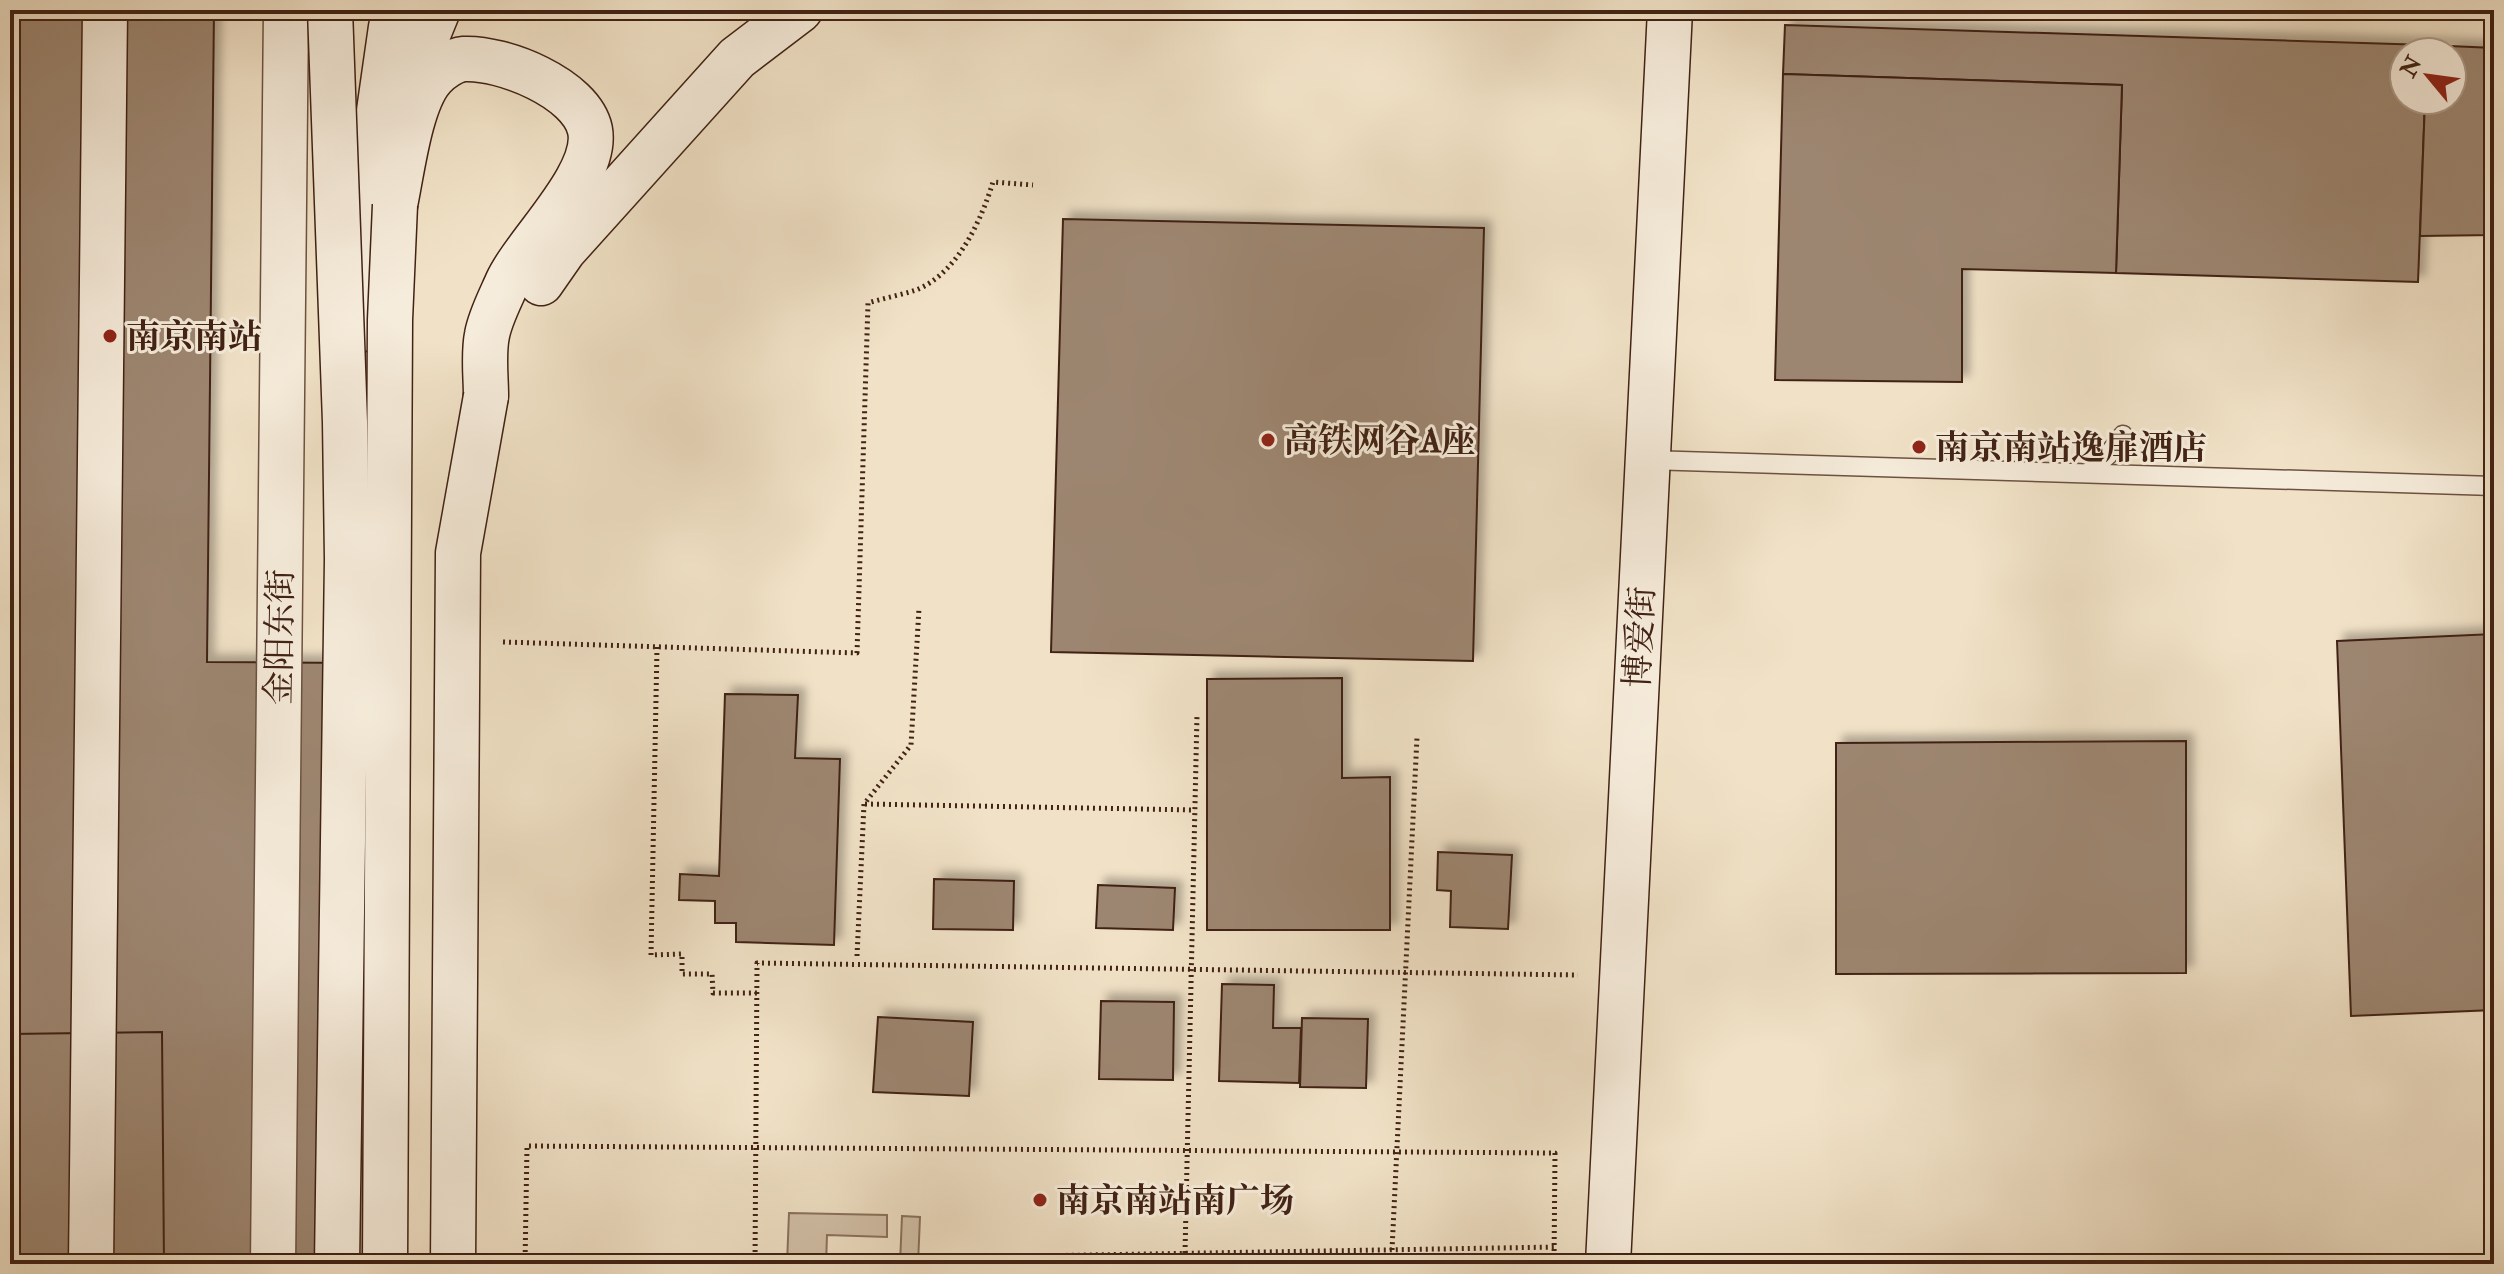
<svg xmlns="http://www.w3.org/2000/svg" width="2504" height="1274" font-family="'IM FELL Double Pica','Noto Serif SC',serif">
	<style>
		.green { fill: #d3c1a9; stroke: #8a725e; stroke-width: 2 }
		.building { fill: #9d8671; stroke: #412214; stroke-width: 2; filter: url(#shadow) }
		.lines { fill: none; stroke-linecap: round; stroke-linejoin: round }
		.service-casing { stroke: #6d5241; stroke-width: 21 }
		.tertiary-casing { stroke: #6d5241; stroke-width: 47 }
		.secondary-casing { stroke: #412214; stroke-width: 47 }
		.path { stroke: #412214; stroke-width: 5; stroke-dasharray: 2 4; stroke-linecap: butt }
		.service { stroke: #f6ecdb; stroke-width: 18 }
		.tertiary { stroke: #f6ecdb; stroke-width: 44 }
		.secondary { stroke: #f6ecdb; stroke-width: 44 }
		.secondary-bridge-casing { stroke: #412214; stroke-width: 47; stroke-linecap: butt }
		.secondary-bridge { stroke: #f6ecdb; stroke-width: 44 }
		.poi-dot { fill: #8f2418; stroke: #f6ecdb; stroke-width: 3 }
		.labels { text-anchor: middle; stroke-width: 6; stroke-linejoin: round; paint-order: stroke }
		.poi-label { font-size: 34px; font-weight: bold; fill: #412214; stroke: #f6ecdb; text-anchor: start }
		.street-label { font-size: 34px; fill: #412214; stroke: #f6ecdb }
	</style>
	<defs>
		<filter id="shadow"><feDropShadow dx="7" dy="-7" stdDeviation="4" flood-color="#0004"/></filter>
	</defs>
	<rect width="100%" height="100%" fill="#f1e2c7"/>
	<filter id="stains"><feTurbulence type="fractalNoise" baseFrequency=".0025" numOctaves="4"/><feColorMatrix values="0 0 0 0 .2 0 0 0 0 .09 0 0 0 0 .02 0 0 0 .5 -.17"/></filter>
	<radialGradient id="worn" r=".72"><stop offset=".6" stop-color="#630" stop-opacity="0"/><stop offset="1" stop-color="#630" stop-opacity=".3"/></radialGradient>
	<!-- green -->
	<g class="green">
		<polygon points="789,1213 887,1215 887,1237 827,1235 826,1264 787,1264"/>
		<polygon points="902,1216 920,1217 918,1264 900,1264"/>
	</g>
	<!-- building -->
	<g class="building">
		<polygon points="10,10 214,10 207,662 365,663 358,1264 10,1264"/>
		<polygon points="1785,25 2427,45 2426,52 2404,52 2404,100 2425,100 2418,282 2116,273 2122,85 1783,74"/>
		<polygon points="2427,45 2494,48 2494,235 2420,236 2425,100 2452,100 2452,52 2426,52"/>
		<polygon points="1783,74 2122,85 2116,273 1962,269 1962,382 1775,380"/>
		<polygon points="1063,219 1484,228 1473,661 1051,652"/>
		<polygon points="2494,634 2494,1010 2351,1016 2337,641"/>
		<polygon points="1342,678 1342,778 1390,777 1390,930 1207,930 1207,679"/>
		<polygon points="725,694 798,695 795,758 840,759 834,945 736,942 736,923 715,923 715,901 679,900 680,874 719,876"/>
		<polygon points="2186,741 2186,973 1836,974 1836,743"/>
		<polygon points="1438,852 1512,855 1508,929 1450,927 1451,891 1437,890"/>
		<polygon points="934,879 1014,881 1013,930 933,929"/>
		<polygon points="1098,885 1175,888 1173,930 1096,928"/>
		<polygon points="1222,984 1274,985 1273,1028 1301,1028 1299,1083 1219,1081"/>
		<polygon points="1101,1001 1174,1002 1173,1080 1099,1079"/>
		<polygon points="878,1017 973,1022 969,1096 873,1092"/>
		<polygon points="1302,1018 1368,1019 1366,1088 1300,1087"/>
		<polygon points="162,1032 164,1264 10,1264 10,1034"/>
	</g>
	<g class="lines">
		<!-- service casing -->
		<g class="service-casing">
			<g id="service">
				<polyline points="1648,460 2494,486"/>
				<polyline points="2088,473 2108,455 2123,435"/>
			</g>
		</g>
		<!-- tertiary casing -->
		<g class="tertiary-casing">
			<polyline id="tertiary" points="273,1264 286,10"/>
		</g>
		<!-- secondary casing -->
		<g class="secondary-casing">
			<g id="secondary">
				<polyline points="407,102 416,64 438,10"/>
				<path d="M395,205c7,-33 15,-103 38,-128 7,-8 20,-17 31,-18 38,-2 117,29 126,71 9,46 -65,113 -83,153 -7,16 -17,35 -20,52 -4,19 -1,42 -1,61"/>
				<polyline points="541,283 564,250 737,58 800,10"/>
				<polyline points="355,332 377,125 391,27 399,10"/>
				<polyline points="1608,1264 1670,10"/>
			</g>
		</g>
		<!-- path -->
		<g class="path">
			<path d="M503,642l354,11 11,-350c16,-5 33,-8 48,-13 41,-16 65,-69 77,-108l40,3"/>
			<polyline points="657,647 651,955 682,954 682,974 712,974 713,993 757,993"/>
			<polyline points="865,804 1195,810"/>
			<polyline points="857,956 864,804 911,745 919,608"/>
			<polyline points="1392,1250 1417,737"/>
			<polyline points="1185,1253 1197,715"/>
			<polyline points="525,1264 527,1146 1555,1153 1554,1264"/>
			<polyline points="755,1264 757,963 1578,975"/>
			<polyline points="760,1264 854,1259 1556,1247"/>
			<polyline points="1300,1264 1301,1252"/>
		</g>
		<!-- service -->
		<use href="#service" class="service"/>
		<!-- tertiary -->
		<use href="#tertiary" class="tertiary"/>
		<!-- secondary -->
		<use href="#secondary" class="secondary"/>
		<!-- secondary-bridge casing -->
		<g class="secondary-bridge-casing">
			<g id="secondary-bridge">
				<polyline points="330,10 345,422 347,559 337,1264"/>
				<polyline points="91,1264 105,10"/>
				<polyline points="385,1264 390,320 395,205"/>
				<polyline points="453,1264 458,553 486,396"/>
			</g>
		</g>
		<!-- secondary-bridge -->
		<use href="#secondary-bridge" class="secondary-bridge"/>
	</g>
	<!-- markers -->
	<g class="poi-dot">
		<circle cx="110" cy="336" r="8"/>
		<circle cx="1268" cy="440" r="8"/>
		<circle cx="1919" cy="447" r="8"/>
		<circle cx="1040" cy="1200" r="8"/>
	</g>
	<g class="labels">
		<!-- poi labels -->
		<g class="poi-label">
			<text x="126" y="348">南京南站</text>
			<text x="1284" y="452">高铁网谷A座</text>
			<text x="1935" y="459">南京南站逸扉酒店</text>
			<text x="1056" y="1212">南京南站南广场</text>
		</g>
		<!-- street labels -->
		<g class="street-label">
			<text transform="translate(279 637) rotate(-89)" y="12">金阳东街</text>
			<text transform="translate(1639 637) rotate(-87)" y="12">博爱街</text>
		</g>
	</g>
	<!-- margin -->
	<rect width="2504" height="1274" fill="none" stroke="#f1e2c7" stroke-width="40"/>
	<rect x="12" y="12" width="2480" height="1250" fill="none" stroke="#412214" stroke-width="4"/>
	<rect x="20" y="20" width="2464" height="1234" fill="none" stroke="#412214" stroke-width="2"/>
	<!-- north arrow -->
	<g transform="translate(2428 76) rotate(299)"><circle r="38" fill="#f6ecdb" stroke="#ae9b8b" stroke-width="2"/>
	<path d="M0-6L14 30L0 20L-14 30Z" fill="#8f2418"/>
	<text y="-12" font-size="22" font-weight="bold" text-anchor="middle" fill="#412214">N</text>
	</g>
	<rect width="100%" height="100%" filter="url(#stains)"/>
	<rect width="100%" height="100%" fill="url(#worn)"/>
</svg>
